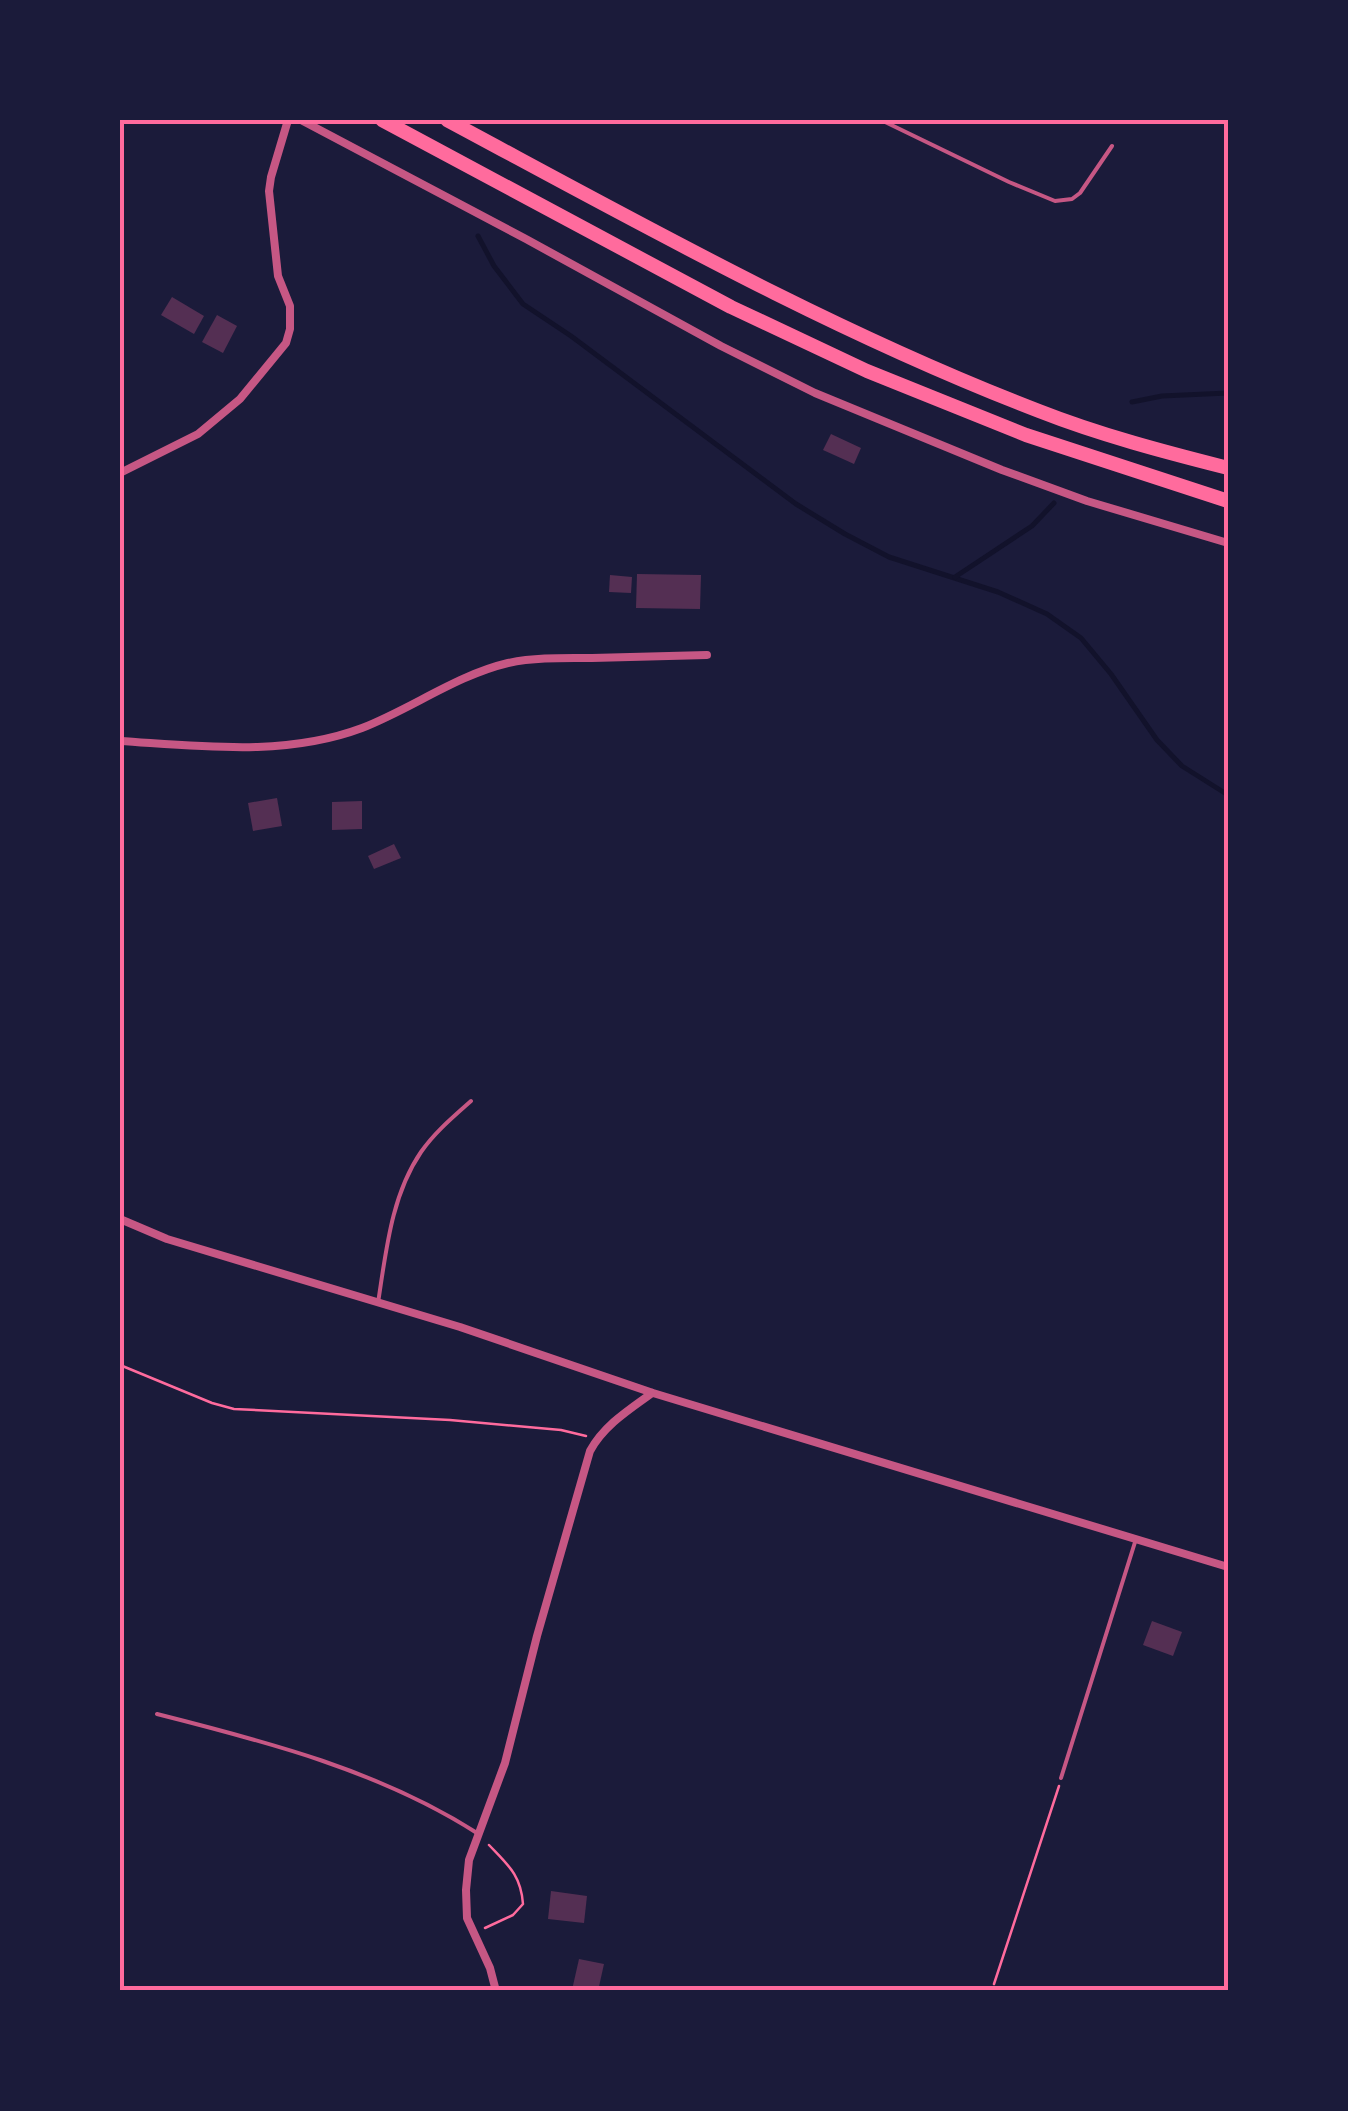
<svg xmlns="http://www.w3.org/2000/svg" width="1348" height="2111" font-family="Rubik,sans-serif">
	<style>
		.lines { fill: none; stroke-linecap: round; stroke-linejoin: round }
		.stream { stroke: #12122b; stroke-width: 5 }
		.building { fill: #542f53 }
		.path { stroke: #ff6b9d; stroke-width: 2.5 }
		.service { stroke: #c65784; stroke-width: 4 }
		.minor { stroke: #c65784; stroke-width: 8 }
		.motorway { stroke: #ff6b9d; stroke-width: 14 }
		.neatline { fill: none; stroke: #ff6b9d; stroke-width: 4 }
	</style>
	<rect width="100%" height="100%" fill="#1b1b3a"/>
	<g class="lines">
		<!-- stream -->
		<g class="stream">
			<polyline points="478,236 494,266 523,304 571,336 796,504 845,534 889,557 998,592 1047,614 1081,638 1111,674 1157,740 1182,766 1228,795"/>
			<polyline points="1132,402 1162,396 1228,393"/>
			<polyline points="955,577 1032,526 1054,503"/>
		</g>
	</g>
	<!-- building -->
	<g class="building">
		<polygon points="172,297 204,316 194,334 161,315"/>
		<polygon points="217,315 237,326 223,353 202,342"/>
		<polygon points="831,434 861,448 854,464 823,450"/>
		<polygon points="637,574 701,575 700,609 636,608"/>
		<polygon points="610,575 632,577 631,593 609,592"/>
		<polygon points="277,798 282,826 253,831 248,803"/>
		<polygon points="362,801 362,829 332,830 332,802"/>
		<polygon points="394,844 401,858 374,869 368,856"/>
		<polygon points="1152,1621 1182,1632 1173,1656 1143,1645"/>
		<polygon points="551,1891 587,1896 584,1923 548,1919"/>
		<polygon points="579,1959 604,1964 598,1991 572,1990"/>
	</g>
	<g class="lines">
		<!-- path -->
		<g class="path">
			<polyline points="120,1365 212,1403 234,1409 450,1420 561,1430 586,1436"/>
			<path d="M485,1928l28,-13 10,-11c-2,-29 -15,-39 -34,-59"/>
			<polyline points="994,1984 1059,1786"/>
		</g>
		<!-- service -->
		<g class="service">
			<polyline points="881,120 1009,182 1055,201 1072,199 1080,193 1112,146"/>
			<path d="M378,1303c8,-51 13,-107 43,-151 14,-20 32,-35 50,-51"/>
			<path d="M157,1714c111,28 223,57 320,119"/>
			<polyline points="1061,1778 1136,1539"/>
		</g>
		<!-- minor -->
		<g class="minor">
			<polyline points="301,120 526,239 721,346 815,393 1002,470 1087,501 1228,543"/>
			<polyline points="120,473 198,434 240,399 286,343 290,329 290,306 278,276 269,191 271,177 288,120"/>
			<path d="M120,741c80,5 165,16 242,-13 49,-19 95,-53 146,-65 28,-6 56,-5 84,-5 38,-1 76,-2 115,-3"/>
			<polyline points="120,1219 167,1239 460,1327 653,1393 1228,1567"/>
			<path d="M496,1991l-6,-23 -23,-50 -1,-28 3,-30 36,-97 32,-127 53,-185c14,-26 40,-42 62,-58"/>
		</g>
		<!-- motorway -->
		<g class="motorway">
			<polyline points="382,120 731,307 867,371 1026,435 1228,501"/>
			<path d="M447,120c194,104 386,212 592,291 61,24 126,41 189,57"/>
		</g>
	</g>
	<!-- border -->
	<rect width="1348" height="2111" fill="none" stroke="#1b1b3a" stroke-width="245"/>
	<rect x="122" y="122" width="1104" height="1866" class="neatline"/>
</svg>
